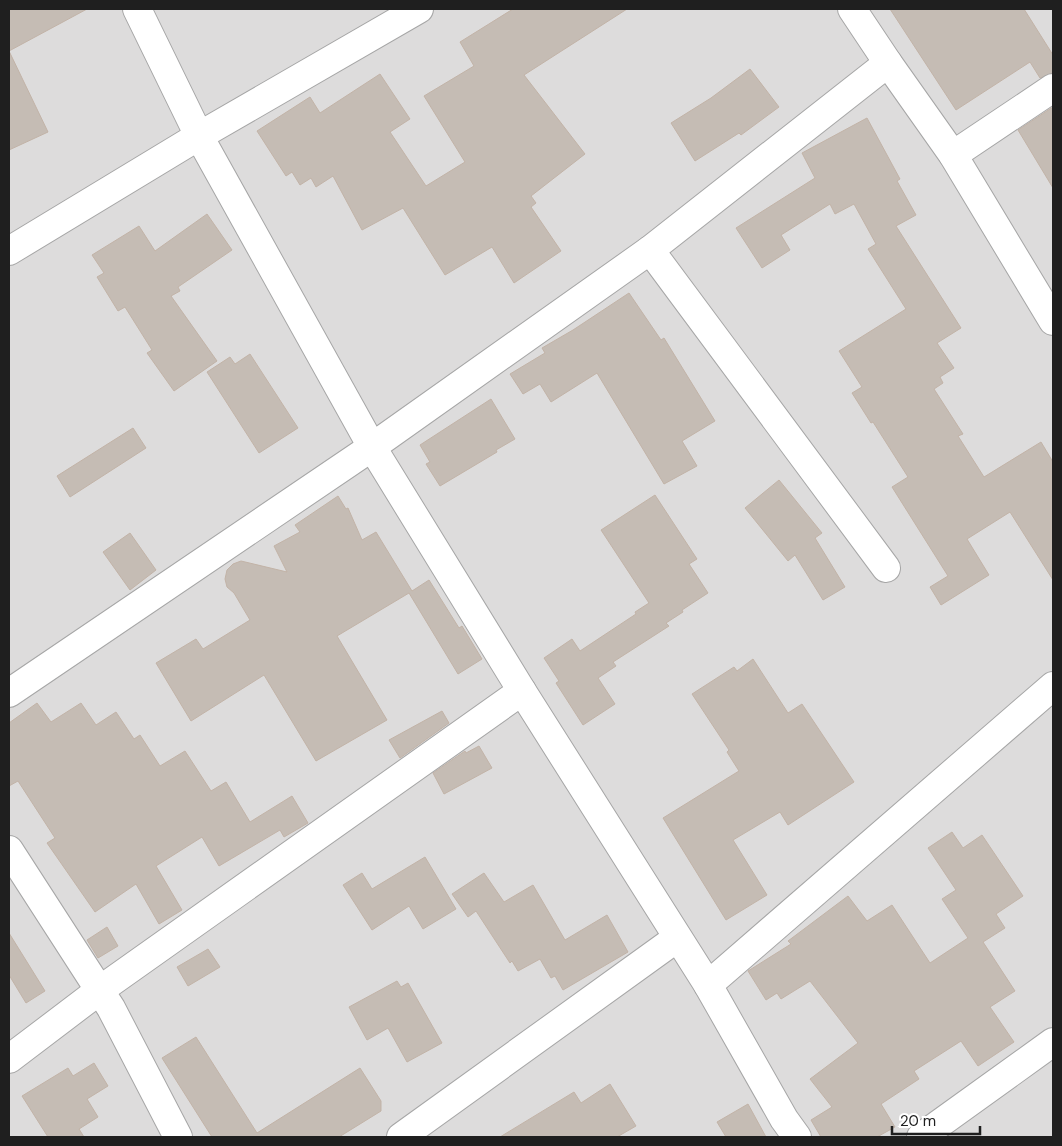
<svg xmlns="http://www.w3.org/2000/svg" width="1062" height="1146" font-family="'DM Sans',sans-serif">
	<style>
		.residential { fill: #dddcdc }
		.building { fill: #c5bcb4; stroke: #c2b3a7 }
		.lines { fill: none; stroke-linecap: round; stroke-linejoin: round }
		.street-casing { stroke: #a6a6a6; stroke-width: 30 }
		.street { stroke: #fff; stroke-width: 28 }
	</style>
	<rect width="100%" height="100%" fill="#f0ede5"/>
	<!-- residential -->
	<rect class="residential" x="9" y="9" width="1044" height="1128"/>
	<!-- building -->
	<g class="building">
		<polygon points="9,9 87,9 9,51 48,132 9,150"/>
		<polygon points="513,9 627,9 524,75 585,154 531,196 536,203 531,207 561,251 514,283 492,247 445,275 403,208 362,230 333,176 316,187 311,178 300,185 292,172 286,176 257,131 310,97 320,113 380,74 410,119 390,132 426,186 465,162 424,96 474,66 460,42"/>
		<polygon points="890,9 1024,9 1053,55 1053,73 1040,78 1030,62 956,110"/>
		<polygon points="750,69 779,107 741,135 739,133 695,161 671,123 711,98"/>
		<polygon points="1053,107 1053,188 1018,130"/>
		<polygon points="867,118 900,179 897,181 916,215 896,226 961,328 937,343 954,368 940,377 943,383 934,389 963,434 958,436 984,477 1041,442 1053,462 1053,580 1010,512 967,539 989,575 941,605 930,587 948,576 892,487 908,477 873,422 871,423 852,393 862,387 839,351 906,309 868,249 876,244 854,204 835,214 830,204 781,235 790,250 762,268 736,228 815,178 802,153"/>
		<polygon points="207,214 232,250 178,287 180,291 171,296 217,361 174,391 147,353 152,350 125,307 118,311 97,277 104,273 92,255 139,226 155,251"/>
		<polygon points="629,293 661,340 664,338 715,421 682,441 697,466 664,484 597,373 551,402 540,384 523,394 510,374 545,353 542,348 573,330"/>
		<polygon points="250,354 298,428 259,453 207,372 230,357 235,364"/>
		<polygon points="491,399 515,439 496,450 497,452 440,486 426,464 430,462 420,445"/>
		<polygon points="133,428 146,448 70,497 57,476"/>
		<polygon points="779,480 822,533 815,538 845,587 823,600 795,555 788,561 745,508"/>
		<polygon points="655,495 697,559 689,564 708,593 682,610 683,612 666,623 669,626 613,662 616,666 598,678 615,704 583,725 556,683 559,681 544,658 572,639 580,651 636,614 635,612 649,603 601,530"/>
		<polygon points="338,496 346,509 348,508 362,540 376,532 412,591 429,580 459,628 462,626 482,659 458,674 409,593 337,636 387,720 316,761 264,675 191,721 156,663 196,639 203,649 250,620 234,593 227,587 225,579 227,570 233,564 241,561 287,572 274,546 300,532 295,525"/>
		<polygon points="130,533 156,570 130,590 103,552"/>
		<polygon points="753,659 788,713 802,704 854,782 788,825 780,812 733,840 767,895 726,920 663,818 739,771 727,752 729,750 692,694 734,667 737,671"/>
		<polygon points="37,703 51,722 81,703 96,725 116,712 134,739 140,735 160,766 185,751 211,791 226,782 250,822 292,796 308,823 284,837 280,830 219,866 202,837 156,866 182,910 159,924 136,884 95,912 47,843 55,838 18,781 9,786 9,723"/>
		<polygon points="442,711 449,723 400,758 389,740"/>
		<polygon points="479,746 492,768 444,794 433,773 465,751 466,753"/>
		<polygon points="952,832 963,848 982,835 1023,896 996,914 1005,928 983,942 1015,991 990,1007 1014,1042 978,1066 961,1041 914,1071 919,1079 881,1104 895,1127 877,1137 821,1137 811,1120 832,1107 810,1079 858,1043 810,981 781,999 777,993 766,1000 748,971 791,944 788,941 848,896 867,921 892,905 930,963 968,938 942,899 956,890 928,848"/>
		<polygon points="425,857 456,909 423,929 409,906 372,930 343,885 362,873 372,889"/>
		<polygon points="484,873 504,902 533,885 565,940 607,915 628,952 563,990 555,976 551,978 540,959 518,971 512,961 510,963 476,911 468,917 452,894"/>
		<polygon points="107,927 118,946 98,958 87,940"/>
		<polygon points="9,933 45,991 26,1003 9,975"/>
		<polygon points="208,949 220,967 188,986 177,967"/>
		<polygon points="397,981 401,987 408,983 442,1043 407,1062 388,1028 367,1040 349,1007"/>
		<polygon points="196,1037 257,1133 360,1068 381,1101 381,1111 339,1137 212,1137 162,1058"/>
		<polygon points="94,1063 108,1086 87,1099 98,1117 79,1129 84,1137 48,1137 22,1096 68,1068 73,1076"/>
		<polygon points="610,1084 636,1126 617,1137 500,1137 574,1092 581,1103"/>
		<polygon points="748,1104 766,1137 726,1137 717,1122"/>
	</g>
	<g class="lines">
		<!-- street casing -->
		<g class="street-casing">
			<g id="street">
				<polyline points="137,9 199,136 372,447 522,691 708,985 784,1119 797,1137"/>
				<polyline points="852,9 888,63 953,155 1053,321"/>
				<polyline points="953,155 1053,88"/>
				<polyline points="650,250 886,568"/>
				<polyline points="9,251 199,136 419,9"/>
				<polyline points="9,693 372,447 650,250 888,63"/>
				<polyline points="9,850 111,1008 178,1137"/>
				<polyline points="708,985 1053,686"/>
				<polyline points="9,1059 100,990 522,691"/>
				<polyline points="401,1137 677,938"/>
				<polyline points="921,1137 1053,1042"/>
			</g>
		</g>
		<!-- street -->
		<use href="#street" class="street"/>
	</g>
	<!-- border -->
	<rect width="1062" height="1146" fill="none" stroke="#1f1f1f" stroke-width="20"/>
	<!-- scale -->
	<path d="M892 1126v8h88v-8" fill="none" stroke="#1f1f1f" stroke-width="2.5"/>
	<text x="900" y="1126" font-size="15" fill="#1f1f1f" stroke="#ffffff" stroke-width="4" paint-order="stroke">20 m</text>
</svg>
